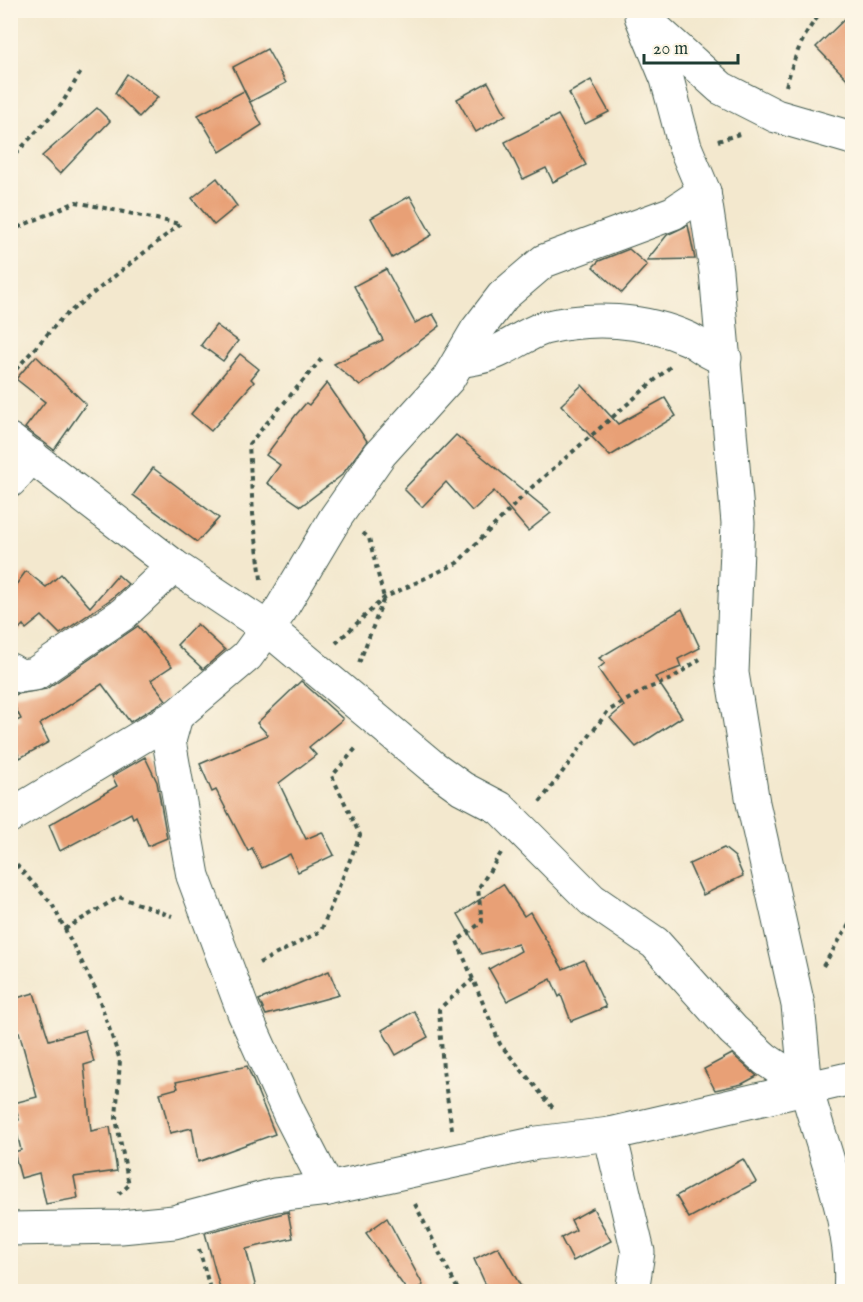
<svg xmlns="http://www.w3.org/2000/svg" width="863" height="1302" font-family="'IM FELL English',serif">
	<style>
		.building { fill: #e8a076 }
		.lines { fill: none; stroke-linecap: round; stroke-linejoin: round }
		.minor-casing { stroke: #3f574b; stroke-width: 35 }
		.path { stroke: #3f574b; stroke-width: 4; stroke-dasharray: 4.5 4.5; stroke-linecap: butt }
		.minor { stroke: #fff; stroke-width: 33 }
	</style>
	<rect width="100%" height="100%" fill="#fcf5e5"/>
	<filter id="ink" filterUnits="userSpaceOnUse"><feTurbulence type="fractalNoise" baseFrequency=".0167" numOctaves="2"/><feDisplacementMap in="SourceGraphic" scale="12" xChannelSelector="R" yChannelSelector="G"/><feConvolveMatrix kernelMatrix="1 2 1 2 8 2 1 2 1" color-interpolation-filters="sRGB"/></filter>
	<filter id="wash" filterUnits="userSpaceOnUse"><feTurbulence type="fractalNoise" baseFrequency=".008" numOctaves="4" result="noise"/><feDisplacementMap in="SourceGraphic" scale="24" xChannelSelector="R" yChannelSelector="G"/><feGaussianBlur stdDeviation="1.35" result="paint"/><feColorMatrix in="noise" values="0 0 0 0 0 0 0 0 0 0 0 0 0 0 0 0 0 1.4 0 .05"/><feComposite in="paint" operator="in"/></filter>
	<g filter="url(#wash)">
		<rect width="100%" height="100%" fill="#f3e8ce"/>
		<g id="blocks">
			<!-- building -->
			<g class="building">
				<polygon points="852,12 852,84 816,47"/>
				<polygon points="267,49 286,83 250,102 233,67"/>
				<polygon points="127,74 158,97 139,117 115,93"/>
				<polygon points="591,80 609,112 585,124 569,93"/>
				<polygon points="488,82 506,115 476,132 457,99"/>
				<polygon points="244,91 262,125 220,152 198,115"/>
				<polygon points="97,108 110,121 60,174 42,156"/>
				<polygon points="558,115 586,165 553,182 546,168 523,179 505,142"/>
				<polygon points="217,178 237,206 214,225 192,198"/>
				<polygon points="410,196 432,235 392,258 371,218"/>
				<polygon points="688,225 695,259 647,260 667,235"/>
				<polygon points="629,249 647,265 622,293 593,267 599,261"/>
				<polygon points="386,269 415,323 433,314 440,326 360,386 334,364 383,340 354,286"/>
				<polygon points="216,325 238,341 223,361 201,345"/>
				<polygon points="240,354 259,369 251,379 254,382 211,431 191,414"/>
				<polygon points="36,356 86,404 54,450 25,428 45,402 16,379"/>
				<polygon points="327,383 367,441 342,475 301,506 267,483 280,465 266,455 295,416 306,403 309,405"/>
				<polygon points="582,385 618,424 665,398 676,416 610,456 561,405"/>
				<polygon points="456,435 508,478 551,513 528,531 494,491 472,511 446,482 422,507 404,489"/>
				<polygon points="153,468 219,518 197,542 133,495"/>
				<polygon points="26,571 46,587 61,574 90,607 118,575 128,584 111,599 60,634 42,616 26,629 23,625 10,638 10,593"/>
				<polygon points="682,609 700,648 678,659 681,667 655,677 682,717 636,747 610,718 624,706 598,669 605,663 599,658"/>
				<polygon points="197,624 225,650 203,669 177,645"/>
				<polygon points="138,626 172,666 151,680 166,700 130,722 102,684 40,724 49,742 20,758 10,736 10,724 21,719 10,698 17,694 46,689"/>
				<polygon points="301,681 343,719 309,747 316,755 279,783 306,839 322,832 334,855 298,872 290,854 262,868 252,848 248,851 216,790 212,792 200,764 268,735 257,723"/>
				<polygon points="145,757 157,782 167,838 148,846 136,816 133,818 131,813 60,851 49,825 117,786 112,776"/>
				<polygon points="724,848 735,857 743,876 703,895 689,864"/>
				<polygon points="503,884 524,916 530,912 563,969 584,960 606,1007 571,1021 561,995 559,997 551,979 507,1001 489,969 521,951 518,944 481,954 458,914"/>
				<polygon points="329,971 339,995 266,1015 259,1000"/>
				<polygon points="34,993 49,1040 85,1030 94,1062 84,1065 91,1131 110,1127 117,1171 74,1177 78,1198 46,1204 39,1173 21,1178 14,1152 21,1150 14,1121 19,1120 14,1103 37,1097 19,1032 10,1034 10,1000"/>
				<polygon points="414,1011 428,1037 396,1055 382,1030"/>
				<polygon points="732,1054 757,1076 742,1084 715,1090 704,1069"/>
				<polygon points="247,1066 275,1134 198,1162 192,1128 170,1133 160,1093 178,1088 176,1082"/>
				<polygon points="743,1159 756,1182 689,1218 676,1196"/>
				<polygon points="593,1208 611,1241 573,1261 561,1238 576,1230 571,1220"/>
				<polygon points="288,1212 293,1238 246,1249 257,1292 221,1292 205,1233"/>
				<polygon points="387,1218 423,1285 413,1292 408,1292 366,1233"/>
				<polygon points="498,1247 524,1292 489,1292 474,1259"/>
			</g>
		</g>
	</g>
	<g filter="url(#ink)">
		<use href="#blocks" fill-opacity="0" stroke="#3f574b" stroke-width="1.5"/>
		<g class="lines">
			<!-- minor casing -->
			<g class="minor-casing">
				<g id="minor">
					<polyline points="641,16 667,79 685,147 704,192 716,271 738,523 732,673 753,803 798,1005 806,1087"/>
					<polyline points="649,23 721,88 776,116 852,138"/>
					<path d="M459,361c10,-2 22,-3 32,-7 18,-6 34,-20 53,-26 46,-12 101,-9 145,11 14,7 17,14 36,19"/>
					<path d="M10,440l164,126 93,62 166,139 29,21 38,20 92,92 63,43 78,87 32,29 41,28c16,63 50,140 44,205"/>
					<polyline points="10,481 32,456"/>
					<polyline points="10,670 20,676 35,674 123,614 174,566"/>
					<polyline points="176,716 169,741 193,876 244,1013 289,1113 328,1189"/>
					<polyline points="10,816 176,716 247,656 280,611 336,517 380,454 448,379 477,330 503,296 544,261 673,213 704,192"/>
					<polyline points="610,1134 638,1252 632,1292"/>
					<polyline points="10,1229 121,1227 174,1222 275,1195 328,1189 537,1143 610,1134 852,1078"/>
				</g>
			</g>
			<!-- path -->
			<g class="path">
				<path d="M786,86c8,-28 17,-54 38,-76"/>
				<polyline points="718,141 739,134"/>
				<polyline points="10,160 61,105 81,72"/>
				<polyline points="10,231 76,202 180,224"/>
				<polyline points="10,376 62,318 180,224"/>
				<polyline points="261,579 253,514 249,444 324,356"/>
				<polyline points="336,643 384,598 457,563 531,488 670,367"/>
				<polyline points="359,663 384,598 369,538 363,533"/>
				<polyline points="540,802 608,711 644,690 671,679 700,659"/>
				<polyline points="501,853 478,889 482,922 457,941 500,1044 553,1108"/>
				<polyline points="10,858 52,904 96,990 120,1060 116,1119 129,1185 119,1194"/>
				<polyline points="65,929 119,897 172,916"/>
				<polyline points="259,963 321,931 360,835 332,776 357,747"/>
				<polyline points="823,966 852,920"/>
				<polyline points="452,1129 443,1070 439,1009 473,979"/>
				<polyline points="415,1204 459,1292"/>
				<polyline points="199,1249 211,1292"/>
			</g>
			<!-- minor -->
			<use href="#minor" class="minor"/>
		</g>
	</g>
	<!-- margin -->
	<rect width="863" height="1302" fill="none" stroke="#fcf5e5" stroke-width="36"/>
	<!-- scale -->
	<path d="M644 54v9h94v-9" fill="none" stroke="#1f3d34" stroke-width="3"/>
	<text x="653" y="54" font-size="18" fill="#1f3d34" stroke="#fcf5e5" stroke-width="4.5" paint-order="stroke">20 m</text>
</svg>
